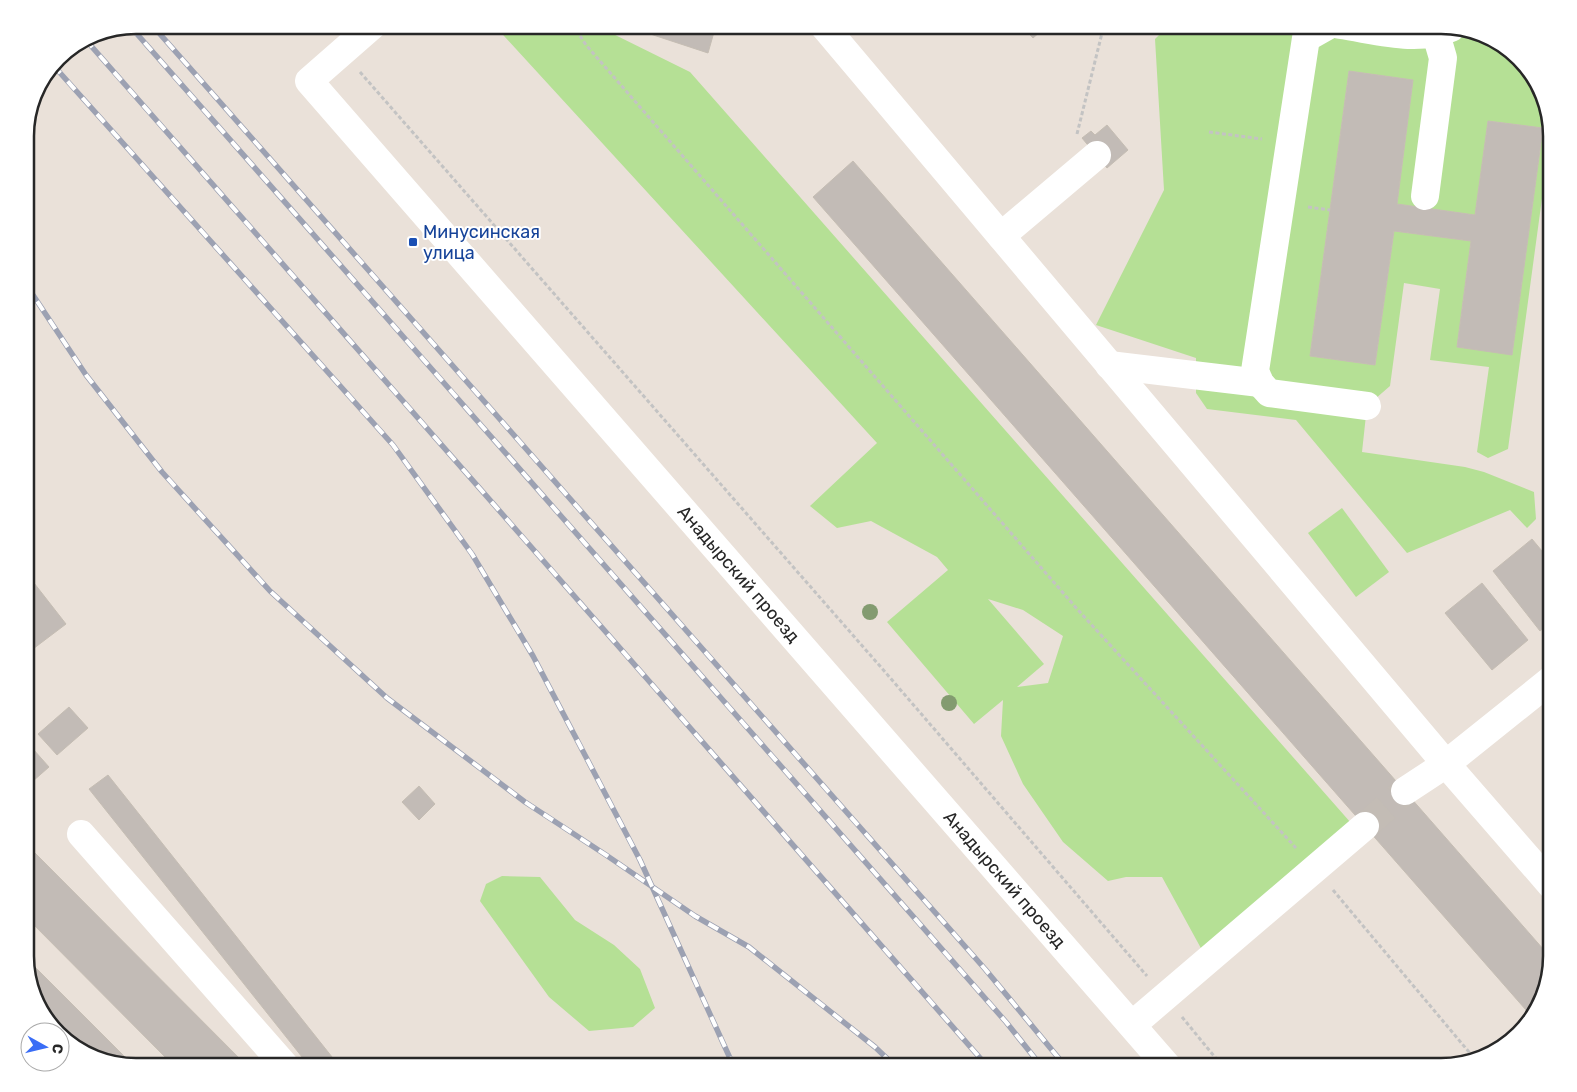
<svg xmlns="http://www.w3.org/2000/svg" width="1577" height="1092" font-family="Rubik,sans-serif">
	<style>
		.green { fill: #b5e095; fill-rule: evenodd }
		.building { fill: #c2bbb6; stroke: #c5bdb3 }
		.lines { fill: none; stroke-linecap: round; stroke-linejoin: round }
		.minor-tunnel { stroke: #c3bcb5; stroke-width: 28; stroke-dasharray: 28 14; stroke-linecap: butt }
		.path { stroke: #c3c3c3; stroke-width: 3; stroke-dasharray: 4 2.5; stroke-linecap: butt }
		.minor { stroke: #fff; stroke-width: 28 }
		.rail-casing { stroke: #9ca1b2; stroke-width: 5.5 }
		.rail { stroke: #fff; stroke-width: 4; stroke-dasharray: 11; stroke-linecap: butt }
		.tree { fill: #839b70 }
		.transit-dot { fill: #1a4fb4; stroke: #fff; stroke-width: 2 }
		.labels { text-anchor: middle; stroke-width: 4; stroke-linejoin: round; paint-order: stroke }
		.transit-label { font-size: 18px; fill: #164399; stroke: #fff; text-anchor: start }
		.street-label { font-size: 18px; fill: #272727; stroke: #fff }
		.rim { fill: none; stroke: #272727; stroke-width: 2.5 }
	</style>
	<rect width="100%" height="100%" fill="#eae1d9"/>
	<!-- green -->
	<g class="green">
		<path d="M494,25h101l95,47 661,751 -148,129 -41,-75h-36l-18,4 -45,-39 -40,-58 -22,-48 2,-36 -29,24 -87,-102 61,-52 -11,-13 -66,-36 -34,7 -27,-22 67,-63zM988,599l35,11 40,26 -15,47 -31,4 27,-23z"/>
		<path d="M1169,25h171l112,14 16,-6 35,11 37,43 11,45 -43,317 -20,9 -11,-6 12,-85 -59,-7 10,-71 -36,-6 -14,103 -23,20 -5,46 103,15 19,5 50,20 2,27 -9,9 -17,-18 -103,43 -111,-133 -89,-11 -11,-16v-35l-100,-33 68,-135 -9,-151zM1349,71l64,9 -16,124 78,11 13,-94 55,7 -31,226 -55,-7 14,-106 -77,-10 -19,134 -65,-9z"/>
		<polygon points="1342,508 1389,572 1356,597 1308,533"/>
		<polygon points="502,876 540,877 575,920 614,945 640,969 655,1008 633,1027 589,1031 549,997 480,901 486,884"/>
	</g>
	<!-- building -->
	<g class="building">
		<polygon points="623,25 716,25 708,53"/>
		<polygon points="1021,25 1048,25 1033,38"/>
		<polygon points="1349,71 1413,80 1397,204 1475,215 1488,121 1543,128 1512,355 1457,347 1471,241 1394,231 1375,365 1310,356"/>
		<polygon points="1107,125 1128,150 1107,168 1082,138 1091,131 1095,135"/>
		<polygon points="853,161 1551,958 1533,1018 813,197"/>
		<polygon points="1532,539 1552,563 1552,621 1540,631 1493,571"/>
		<polygon points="34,583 66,624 25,655 25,590"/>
		<polygon points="1482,583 1528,640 1492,670 1445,613"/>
		<polygon points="69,707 88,728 57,755 38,734"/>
		<polygon points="25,740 49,767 25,788"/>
		<polygon points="1552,751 1552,767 1544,758"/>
		<polygon points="108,775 340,1067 310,1067 89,789"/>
		<polygon points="419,786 435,804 419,820 402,802"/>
		<polygon points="33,851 248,1067 175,1067 25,916 25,859"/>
		<polygon points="25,957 135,1067 74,1048 40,1011 25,963"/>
	</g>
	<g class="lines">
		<!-- minor-tunnel -->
		<polyline class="minor-tunnel" points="1365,826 1405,791"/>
		<!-- path -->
		<g class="path">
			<polyline points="318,25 324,32"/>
			<polyline points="573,25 586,45 1078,610 1296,848"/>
			<polyline points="360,72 886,673 1147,976"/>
			<polyline points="1209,132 1262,139"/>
			<polyline points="1077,134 1104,25"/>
			<polyline points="1308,207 1330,210"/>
			<polyline points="1333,890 1474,1058"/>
			<polyline points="1182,1017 1223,1067"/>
		</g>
		<!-- minor -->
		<g class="minor">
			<path id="s1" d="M373,25l-64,56 859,986"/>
			<polyline points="823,25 1446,764 1552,886"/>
			<polyline points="1329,25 1306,38 1255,371 1260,383 1269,393 1367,406"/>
			<path d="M1340,25c36,5 77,18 111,3"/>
			<polyline points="1425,196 1443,58 1436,34"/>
			<polyline points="1001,236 1097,155"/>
			<polyline points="1109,365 1260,383"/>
			<polyline points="1405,791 1446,764 1552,679"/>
			<polyline points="81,834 286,1067"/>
			<polyline points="1132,1025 1365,826"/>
		</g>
		<!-- rail casing -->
		<g class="rail-casing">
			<g id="rail">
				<polyline points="152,25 985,969 1066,1067"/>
				<polyline points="130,26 1006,1022 1042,1067"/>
				<polyline points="85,39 988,1067"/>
				<polyline points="53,65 393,445 472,554 533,656 640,860 734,1067"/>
				<polyline points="25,283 86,375 162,472 270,591 387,698 525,802 606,855 695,916 749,947 875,1047 896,1067"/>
			</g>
		</g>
		<!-- rail -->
		<use href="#rail" class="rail"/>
	</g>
	<!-- trees -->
	<g class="tree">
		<circle cx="870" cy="612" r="8"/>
		<circle cx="949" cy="703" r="8"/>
	</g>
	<!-- markers -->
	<rect class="transit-dot" x="408" y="237" width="10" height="10" rx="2.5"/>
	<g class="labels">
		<!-- transit labels -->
		<g class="transit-label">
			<text x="423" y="238">Минусинская<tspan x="423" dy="21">улица</tspan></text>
		</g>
		<!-- street labels -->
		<g class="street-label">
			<text dy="6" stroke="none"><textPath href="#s1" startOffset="739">Анадырский проезд</textPath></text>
			<text dy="6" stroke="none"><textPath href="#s1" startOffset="1144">Анадырский проезд</textPath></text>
		</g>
	</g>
	<!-- crop -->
	<path d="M0 0H1577V1092H0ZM136 34H1441A102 102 0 0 1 1543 136V956A102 102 0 0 1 1441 1058H136A102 102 0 0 1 34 956V136A102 102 0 0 1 136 34Z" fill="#fff" fill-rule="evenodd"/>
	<path class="rim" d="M136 34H1441A102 102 0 0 1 1543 136V956A102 102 0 0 1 1441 1058H136A102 102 0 0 1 34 956V136A102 102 0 0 1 136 34Z"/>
	<!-- north arrow -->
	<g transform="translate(45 1047) rotate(98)"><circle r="24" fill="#ffffff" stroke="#a9a9a9"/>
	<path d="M0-4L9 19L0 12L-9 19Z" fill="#3a6df6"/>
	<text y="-8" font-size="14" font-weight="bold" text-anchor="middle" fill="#272727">С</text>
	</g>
</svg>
